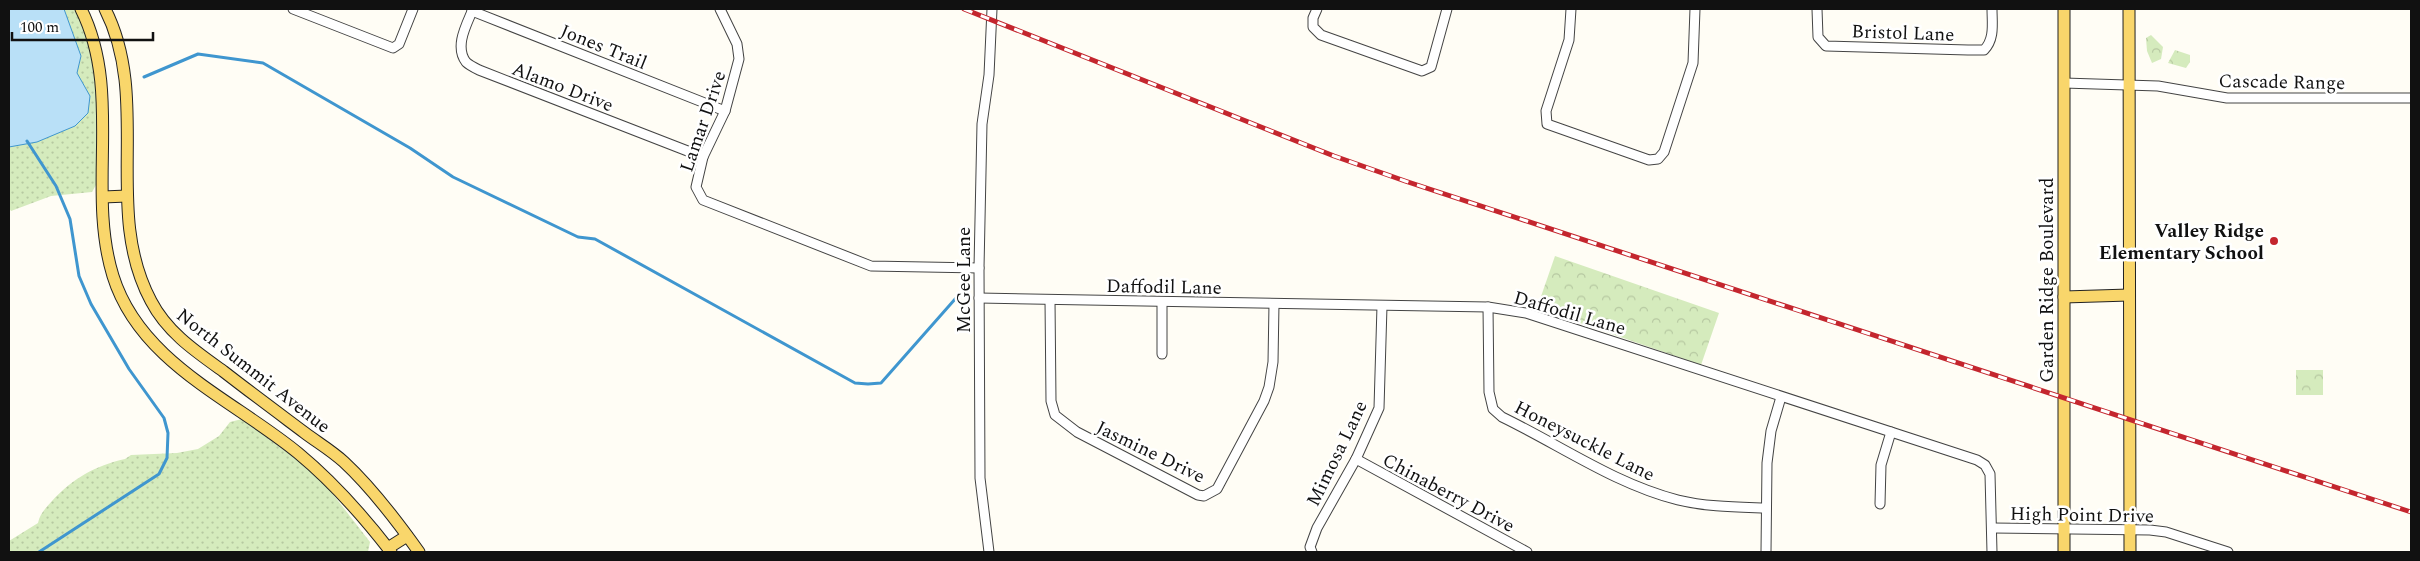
<svg xmlns="http://www.w3.org/2000/svg" width="2420" height="561" font-family="Spectral,serif">
	<style>
		.grass { fill: url(#grass-dots) }
		.park { fill: url(#park-crowns) }
		.water { fill: #b9e0f7; stroke: #3f96cf }
		.lines { fill: none; stroke-linecap: round; stroke-linejoin: round }
		.stream { stroke: #3f96cf; stroke-width: 3 }
		.minor-casing { stroke: #444; stroke-width: 11 }
		.major-casing { stroke: #222; stroke-width: 13 }
		.minor { stroke: #fff; stroke-width: 9 }
		.major { stroke: #f9d66b; stroke-width: 11 }
		.rail-casing { stroke: #c4262e; stroke-width: 5 }
		.rail { stroke: #fff; stroke-width: 3; stroke-dasharray: 9; stroke-linecap: butt }
		.poi-dot { fill: #c4262e; stroke: #fff; stroke-width: 2 }
		.labels { text-anchor: middle; stroke-width: 5; stroke-linejoin: round; paint-order: stroke }
		.street-label { font-size: 19px; fill: #111; stroke: #fff }
		.poi-label { font-size: 19px; font-weight: bold; fill: #111; stroke: #fff; text-anchor: end }
	</style>
	<defs>
		<pattern id="grass-dots" width="8" height="8" patternUnits="userSpaceOnUse" patternTransform="scale(1.25)"><rect width="8" height="8" fill="#d5ebbd"/><path d="M2 2h.1M6 6h.1" fill="none" stroke="#b6c8a1" stroke-width="1.8" stroke-linecap="round"/></pattern>
		<pattern id="park-crowns" width="20" height="18" patternUnits="userSpaceOnUse" patternTransform="scale(1.25)"><rect width="20" height="18" fill="#d5ebbd"/><path d="M2 6a3 3 0 1 1 6 0M12 15a3 3 0 1 1 6 0" fill="none" stroke="#b6c8a1"/></pattern>
	</defs>
	<rect width="100%" height="100%" fill="#fffdf5"/>
	<!-- grass -->
	<g class="grass">
		<polygon points="9,9 74,9 86,31 99,83 96,185 92,192 51,196 11,211 9,208"/>
		<path d="M242,419l54,40 29,25 45,58 -2,10h-359v-11l29,-18c2,-10 8,-15 14,-22 21,-23 43,-35 73,-42l6,-4 46,-2 21,-4 21,-13 11,-14z"/>
	</g>
	<!-- park -->
	<g class="park">
		<polygon points="2151,35 2163,47 2161,59 2152,63 2147,51 2146,38"/>
		<polygon points="2175,50 2190,55 2190,62 2186,68 2168,63"/>
		<polygon points="1555,256 1719,313 1701,365 1537,308"/>
		<rect x="2296" y="370" width="27" height="25"/>
	</g>
	<!-- water -->
	<polygon class="water" points="9,9 64,9 81,56 77,73 90,96 88,113 75,126 37,142 9,147"/>
	<g class="lines">
		<!-- stream -->
		<g class="stream">
			<polyline points="144,77 198,54 263,63 410,148 453,177 578,237 595,239 855,383 868,384 881,383 956,298"/>
			<polyline points="27,141 56,186 70,219 79,276 91,304 129,369 164,418 168,433 167,458 159,474 39,552"/>
		</g>
		<!-- minor casing -->
		<g class="minor-casing">
			<g id="minor">
				<polyline points="293,9 393,48 399,44 413,9"/>
				<path d="M473,9c-6,15 -19,37 -7,53 3,3 9,6 13,8l224,87"/>
				<polyline points="720,9 737,44 739,59 725,111 703,157 696,187 703,200 871,266 979,268"/>
				<polyline points="1317,9 1313,18 1313,27 1321,35 1422,71 1431,67 1447,9"/>
				<polyline points="1571,9 1569,40 1546,111 1547,124 1649,160 1658,159 1664,152 1693,63 1695,9"/>
				<path d="M1817,9l1,28 8,9 142,4h16c11,-11 8,-27 8,-41"/>
				<polyline points="472,11 725,111"/>
				<polyline points="2064,83 2158,86 2227,98 2411,98"/>
				<polyline points="979,298 1488,307 1526,313 1977,460 1985,465 1990,474 1992,552"/>
				<polyline points="1050,300 1051,401 1055,415 1077,432 1198,495 1204,496 1217,489 1264,401 1269,387 1273,362 1274,304"/>
				<path d="M1488,307l1,85 4,17 9,8c58,28 113,67 176,83 29,7 58,7 88,8"/>
				<polyline points="1162,354 1162,302"/>
				<polyline points="1356,459 1527,552"/>
				<polyline points="1880,504 1881,465 1891,432"/>
				<polyline points="1993,528 2150,530 2166,532 2228,552"/>
				<polyline points="989,552 980,478 979,268 982,124 989,75 992,9"/>
				<polyline points="1312,552 1310,547 1317,528 1356,459 1379,408 1382,306"/>
				<polyline points="1766,552 1767,463 1771,431 1781,397"/>
			</g>
		</g>
		<!-- major casing -->
		<g class="major-casing">
			<g id="major">
				<path d="M81,9c42,84 5,180 32,267 27,87 121,124 185,177 35,29 66,64 93,99"/>
				<path d="M105,9c47,92 -3,201 46,292 16,31 44,50 72,70 27,21 54,41 82,62 12,9 27,18 39,29 28,26 53,59 75,90"/>
				<polyline points="2129,9 2130,552"/>
				<polyline points="103,197 127,196"/>
				<polyline points="2064,297 2129,295"/>
				<polyline points="388,548 407,536"/>
				<polyline points="2064,552 2064,9"/>
			</g>
		</g>
		<!-- minor -->
		<use href="#minor" class="minor"/>
		<!-- major -->
		<use href="#major" class="major"/>
		<!-- rail casing -->
		<g class="rail-casing">
			<polyline id="rail" points="964,9 1334,156 1405,181 2411,512"/>
		</g>
		<!-- rail -->
		<use href="#rail" class="rail"/>
	</g>
	<!-- markers -->
	<circle class="poi-dot" cx="2274" cy="241" r="5"/>
	<g class="labels">
		<!-- street labels -->
		<g class="street-label">
			<text transform="translate(1903 32) rotate(2)" y="7">Bristol Lane</text>
			<text transform="translate(604 46) rotate(22)" y="7">Jones Trail</text>
			<text transform="translate(2282 81) rotate(1)" y="7">Cascade Range</text>
			<text transform="translate(563 86) rotate(21)" y="7">Alamo Drive</text>
			<text transform="translate(702 121) rotate(-71)" y="7">Lamar Drive</text>
			<text transform="translate(963 280) rotate(-90)" y="7">McGee Lane</text>
			<text transform="translate(2046 280) rotate(-90)" y="7">Garden Ridge Boulevard</text>
			<text transform="translate(1164 286) rotate(1)" y="7">Daffodil Lane</text>
			<text transform="translate(1570 312) rotate(16)" y="7">Daffodil Lane</text>
			<text transform="translate(254 370) rotate(38)" y="7">North Summit Avenue</text>
			<text transform="translate(1585 440) rotate(27)" y="7">Honeysuckle Lane</text>
			<text transform="translate(1151 451) rotate(26)" y="7">Jasmine Drive</text>
			<text transform="translate(1336 453) rotate(-64)" y="7">Mimosa Lane</text>
			<text transform="translate(1449 492) rotate(28)" y="7">Chinaberry Drive</text>
			<text transform="translate(2082 514) rotate(1)" y="7">High Point Drive</text>
		</g>
		<!-- poi labels -->
		<g class="poi-label">
			<text x="2264" y="237">Valley Ridge<tspan x="2264" dy="22">Elementary School</tspan></text>
		</g>
	</g>
	<!-- border -->
	<rect width="2420" height="561" fill="none" stroke="#111111" stroke-width="20"/>
	<!-- scale -->
	<path d="M12 32v8h141v-8" fill="none" stroke="#111111" stroke-width="2.5"/>
	<text x="20" y="32" font-size="15" fill="#111111" stroke="#ffffff" stroke-width="4" paint-order="stroke">100 m</text>
</svg>
